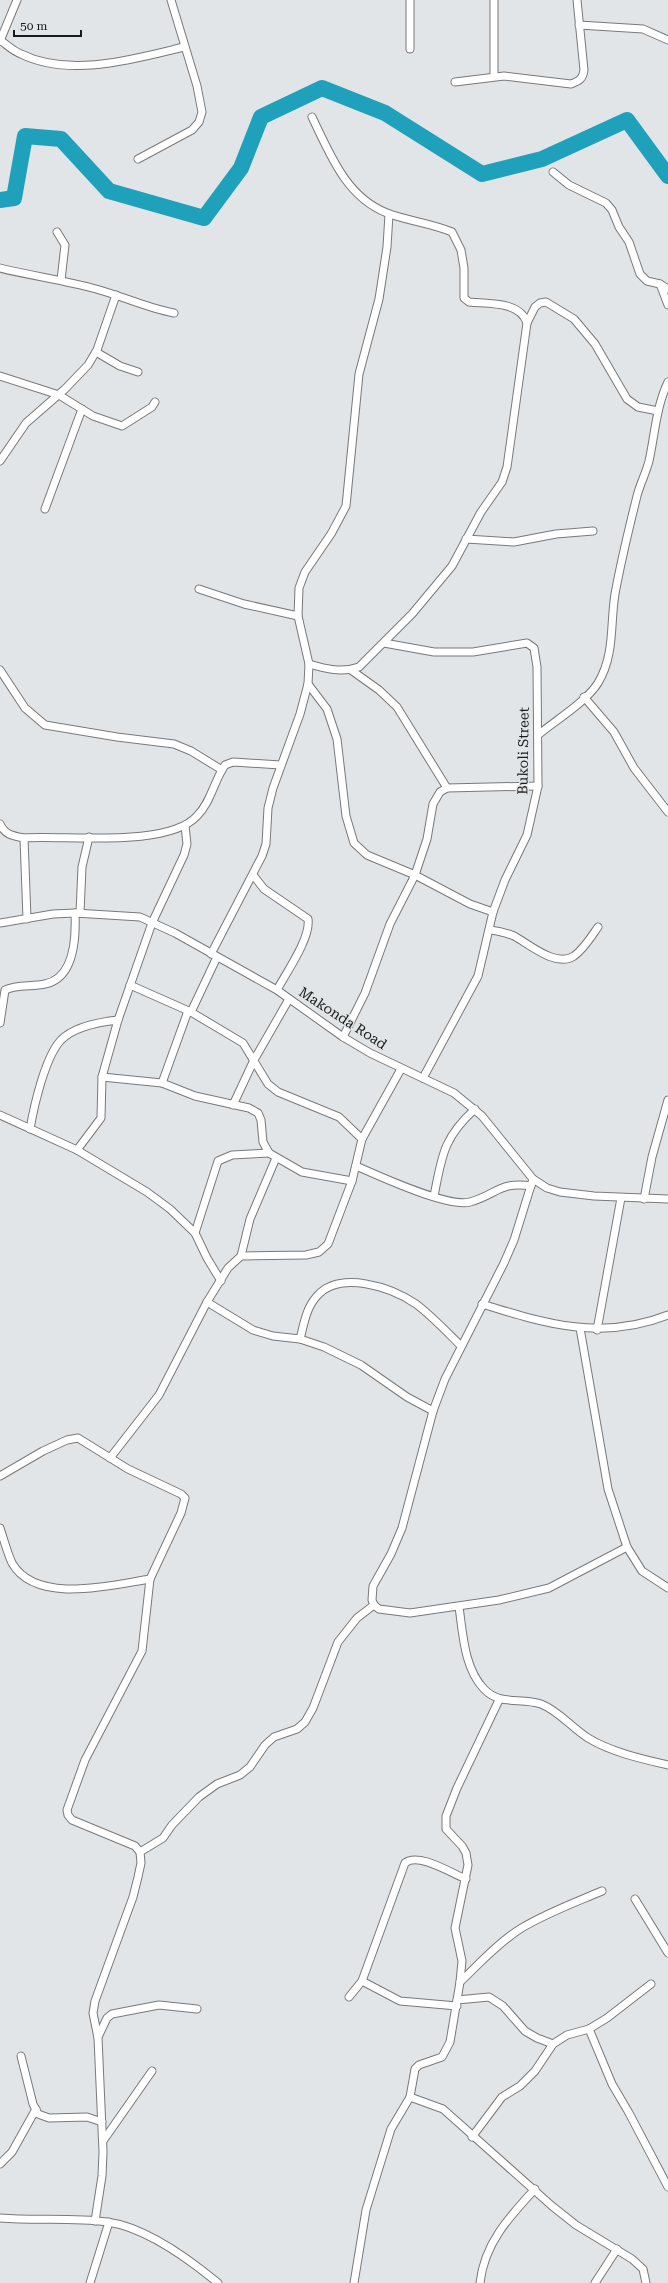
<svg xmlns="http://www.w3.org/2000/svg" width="668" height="2283" font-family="'Roboto Serif',serif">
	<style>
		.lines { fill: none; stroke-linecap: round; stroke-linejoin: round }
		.river { stroke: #1fa1bc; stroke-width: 16 }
		.street-casing { stroke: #77797b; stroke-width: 9 }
		.street { stroke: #fff; stroke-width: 7 }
		.labels { text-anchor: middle; stroke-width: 3; stroke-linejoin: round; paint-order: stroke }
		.street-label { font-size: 14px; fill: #191a1a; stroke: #e2e5e7 }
	</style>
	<rect width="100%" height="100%" fill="#e2e5e7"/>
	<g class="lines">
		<!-- river -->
		<polyline class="river" points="0,200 14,198 25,136 61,139 109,191 204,218 241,168 261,117 322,88 385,113 482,174 542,159 627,120 668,176"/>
		<!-- street casing -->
		<g class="street-casing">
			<g id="street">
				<polyline points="579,25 643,29 668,40"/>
				<path d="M0,40c7,5 13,11 21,14 49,24 113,5 163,-7"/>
				<polyline points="0,41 17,0"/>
				<polyline points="410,49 410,0"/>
				<polyline points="494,76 494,0"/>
				<path d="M455,82l49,-6 67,8c8,-3 12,-5 13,-14l-7,-70"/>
				<polyline points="138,159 192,130 199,122 202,112 197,86 171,0"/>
				<polyline points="553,172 569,185 606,203 612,210 619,227 629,242 640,274 647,281 660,284 668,289"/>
				<polyline points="57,232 65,245 61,280"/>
				<path d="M0,268c32,8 64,12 96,21 26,7 51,19 78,24"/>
				<polyline points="660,284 668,305"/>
				<polyline points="527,323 535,307 540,303 546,302 574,319 595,344 627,399 638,407 658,411"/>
				<polyline points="96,352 120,366 138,372"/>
				<polyline points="0,376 59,395 93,416 122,426 152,407 155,402"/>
				<polyline points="0,461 26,423 65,389 88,365 97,350 116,295"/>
				<polyline points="45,509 82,409"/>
				<polyline points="466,539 514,542 556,534 593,531"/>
				<polyline points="199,589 244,604 298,616"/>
				<polyline points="384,643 434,652 473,652 527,643 534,648 537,667 538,786 527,835 505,880 493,912 478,976 423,1078"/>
				<path d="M309,664c17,5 33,9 50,3l53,-53 40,-48 29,-54 21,-30 5,-15 20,-144c-7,-22 -39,-19 -58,-21l-5,-4v-30l-3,-18 -9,-18c-21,-9 -44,-11 -65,-19 -41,-16 -57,-59 -75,-96"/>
				<polyline points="0,670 25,708 45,725 117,737 174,744 191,751 222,770"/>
				<polyline points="351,670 379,690 397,707 447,788"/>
				<polyline points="308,684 327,709 337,739 346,816 354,843 367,855 415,875 470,904 493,912"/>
				<polyline points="584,697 614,732 634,768 668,812"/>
				<path d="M538,735c18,-15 48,-33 60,-52 17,-28 12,-59 17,-89 6,-33 14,-66 22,-98 3,-12 9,-23 12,-35 6,-27 7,-54 19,-79"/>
				<path d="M0,824c5,11 13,12 24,14 42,-3 144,10 173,-22 14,-14 17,-35 28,-51l8,-3 47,3"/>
				<polyline points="24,838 27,919"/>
				<path d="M253,875l11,14 44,30c3,19 -22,54 -31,71"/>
				<polyline points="80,913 82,867 89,837"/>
				<polyline points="0,923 53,914 75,913 140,917 175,933 277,990 343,1037 370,1053 454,1093 482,1116 533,1179 547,1188 560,1192 594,1196 668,1199"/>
				<path d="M490,930c8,1 17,3 24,6 15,8 42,32 60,20 10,-7 17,-19 24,-29"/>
				<polyline points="211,954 262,856 266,844 268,808 273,788 300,714 308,684 309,664 298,616 299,588 305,572 331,534 346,506 359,374 379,299 387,247 389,214"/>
				<polyline points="130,985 191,1012 243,1043 268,1084 278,1092 339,1117 362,1139"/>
				<polyline points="191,1012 217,957"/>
				<path d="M0,1023l5,-33c12,-6 27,-3 40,-6 30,-6 31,-48 30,-71"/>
				<polyline points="343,1037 365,993 390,924 415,875 427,839 433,804 440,792 447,788 538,786"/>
				<polyline points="102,1077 162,1083 195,1096 249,1108 258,1113 261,1120 263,1142 269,1153 302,1172 352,1181"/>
				<polyline points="162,1083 188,1011"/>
				<polyline points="233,1105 254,1060 289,999"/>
				<polyline points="0,1115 77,1150 147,1192 170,1209 195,1233 207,1258 221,1281"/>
				<path d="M30,1129c4,-23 15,-72 31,-89 14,-14 38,-18 57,-20"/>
				<polyline points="77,1150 101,1118 102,1077 118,1020 152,923 184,855 187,844 185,826"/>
				<path d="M356,1166c23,10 92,42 114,36 26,-7 30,-21 61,-16"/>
				<polyline points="533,1179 514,1240 504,1263 445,1379 433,1411 402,1528 391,1554 373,1586 372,1600 374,1605 379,1609 410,1613 499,1600 549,1588 627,1547"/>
				<path d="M434,1196c8,-40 9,-58 41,-87"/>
				<polyline points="644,1199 652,1157 668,1100"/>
				<polyline points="195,1233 218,1161 232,1155 269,1153"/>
				<polyline points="241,1256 250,1219 276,1158"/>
				<polyline points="207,1302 253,1330 273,1336 300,1339 324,1347 361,1365 407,1397 433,1411"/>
				<path d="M482,1304c64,20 121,37 186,11"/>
				<polyline points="580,1328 608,1489 627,1547 642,1571 668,1588"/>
				<polyline points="597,1330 621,1198"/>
				<path d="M300,1339c4,-15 6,-31 17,-43 23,-26 74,-9 99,8 16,12 31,28 45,42"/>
				<polyline points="110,1458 159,1395 207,1302 228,1268 241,1256 306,1255 319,1252 328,1244 352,1181 362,1139 401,1069"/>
				<polyline points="0,1476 43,1451 67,1440 78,1438 128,1469 181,1494 185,1498 181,1513 150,1579 142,1651 85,1760 67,1810 68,1815 72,1820 135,1846 140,1852 141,1863 138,1877 133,1897 95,2001 93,2013 98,2038 103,2152 102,2176 95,2221"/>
				<path d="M0,1528c4,12 7,24 12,35 24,42 100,22 138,16"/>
				<path d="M459,1607c4,27 5,61 25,82 16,17 37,8 57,15 18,7 31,24 47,34 23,14 54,21 80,27"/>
				<polyline points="140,1852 163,1838 172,1825 199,1797 217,1784 240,1775 250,1767 265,1745 274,1737 297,1729 305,1722 313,1708 338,1642 357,1618 374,1605"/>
				<polyline points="635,1899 668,1953"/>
				<polyline points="362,1981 400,2001 457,2006"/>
				<path d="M460,1982c19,-18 38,-39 60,-53 26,-16 54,-26 82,-38"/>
				<path d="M349,1997l13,-16 43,-118c13,-11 46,10 61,16"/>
				<polyline points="457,2000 489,1997 503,2006 525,2031 537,2038 553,2044"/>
				<polyline points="589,2029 612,2084 629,2113 668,2187"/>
				<polyline points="98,2037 107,2018 112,2014 159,2005 197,2009"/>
				<polyline points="21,2056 33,2104 38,2114 49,2118 87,2117 102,2122"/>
				<polyline points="410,2097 443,2109 552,2206 576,2225 632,2259 643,2269 646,2283"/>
				<polyline points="472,2137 502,2097 520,2086 535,2071 553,2044 567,2035 589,2029 607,2018 651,1984"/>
				<polyline points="103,2141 152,2071"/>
				<polyline points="0,2164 12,2152 36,2109"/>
				<path d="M0,2218c35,3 72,-1 107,4 38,5 82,37 111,61"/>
				<polyline points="90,2283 109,2222"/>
				<polyline points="354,2283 366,2210 391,2129 410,2097 415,2069 419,2065 442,2057 450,2042 460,1982 462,1961 455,1928 468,1865 466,1853 462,1846 446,1829 446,1816 457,1788 499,1700"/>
				<path d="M480,2283c4,-39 29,-66 55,-94"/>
				<polyline points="595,2283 617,2249"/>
			</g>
		</g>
		<!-- street -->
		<use href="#street" class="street"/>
	</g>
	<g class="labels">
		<!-- street labels -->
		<g class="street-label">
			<text transform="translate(523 751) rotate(-89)" y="5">Bukoli Street</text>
			<text transform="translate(343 1018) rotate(33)" y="5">Makonda Road</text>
		</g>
	</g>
	<!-- scale -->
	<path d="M14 30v6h67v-6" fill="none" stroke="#191a1a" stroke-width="2"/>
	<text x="20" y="30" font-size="12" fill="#191a1a" stroke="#e2e5e7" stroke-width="3" paint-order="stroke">50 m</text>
</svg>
